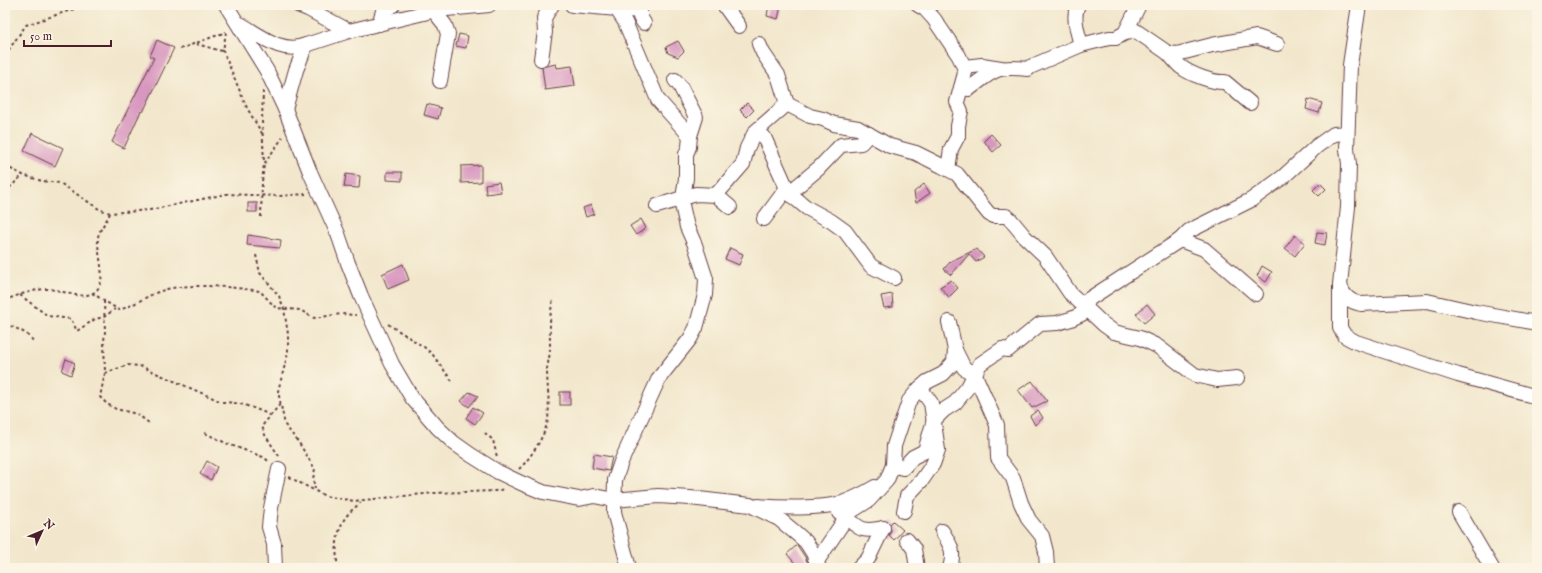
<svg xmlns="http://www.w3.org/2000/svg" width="1542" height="573" font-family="'IM FELL English',serif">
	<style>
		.building { fill: #d897bf }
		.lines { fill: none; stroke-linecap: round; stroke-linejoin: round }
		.minor-casing { stroke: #633d43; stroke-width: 16 }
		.path { stroke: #633d43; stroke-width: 2; stroke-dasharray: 3 3; stroke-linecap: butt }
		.minor { stroke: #fff; stroke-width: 14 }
	</style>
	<rect width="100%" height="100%" fill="#fcf5e5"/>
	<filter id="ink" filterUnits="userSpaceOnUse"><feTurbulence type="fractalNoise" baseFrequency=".025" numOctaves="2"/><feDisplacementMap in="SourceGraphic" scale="8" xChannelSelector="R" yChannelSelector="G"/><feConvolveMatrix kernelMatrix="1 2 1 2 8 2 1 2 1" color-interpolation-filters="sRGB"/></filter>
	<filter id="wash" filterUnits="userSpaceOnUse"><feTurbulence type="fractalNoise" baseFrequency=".012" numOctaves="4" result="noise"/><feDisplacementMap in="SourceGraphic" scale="16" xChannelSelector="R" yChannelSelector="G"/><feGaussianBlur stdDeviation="0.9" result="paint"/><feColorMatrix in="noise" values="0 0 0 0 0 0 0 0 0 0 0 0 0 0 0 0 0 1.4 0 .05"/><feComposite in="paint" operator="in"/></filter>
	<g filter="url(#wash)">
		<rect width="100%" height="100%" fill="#f2e7cc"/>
		<g id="blocks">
			<!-- building -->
			<g class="building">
				<polygon points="769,5 781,6 778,19 767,16"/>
				<polygon points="459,34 468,36 466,48 456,46"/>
				<polygon points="157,40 174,48 143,112 141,111 124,148 112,142 125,115 154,58 150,56"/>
				<polygon points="678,41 684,51 678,57 668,53 666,47"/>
				<polygon points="556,64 557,68 572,66 575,86 545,90 542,67"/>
				<polygon points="1308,99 1322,103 1319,113 1306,109"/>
				<polygon points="747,103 754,110 747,117 740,110"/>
				<polygon points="427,104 441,108 438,119 424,115"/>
				<polygon points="32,133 63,148 55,166 24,151"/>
				<polygon points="991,134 1001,145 993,152 984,141"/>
				<polygon points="481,165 481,182 461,183 461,166"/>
				<polygon points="387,172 402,172 402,181 387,180"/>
				<polygon points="346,174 360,176 359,188 344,187"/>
				<polygon points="499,182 501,192 486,194 485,184"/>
				<polygon points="1320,183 1326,189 1319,196 1313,190"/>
				<polygon points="924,184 930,193 916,203 914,192"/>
				<rect x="248" y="203" width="9" height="9"/>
				<polygon points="591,205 594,214 586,217 583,208"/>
				<polygon points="641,219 646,228 636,235 630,226"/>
				<polygon points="1317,232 1327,233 1325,245 1315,243"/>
				<polygon points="248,235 281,240 280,248 247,245"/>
				<polygon points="1295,235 1305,243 1295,256 1285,248"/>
				<polygon points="730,248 743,254 739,265 725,259"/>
				<polygon points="977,249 984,257 976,262 969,254 951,275 944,269 951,261"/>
				<polygon points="403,264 409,280 388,289 382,274"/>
				<polygon points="1262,266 1272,272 1266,282 1257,276"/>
				<polygon points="951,280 958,288 949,297 940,287"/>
				<polygon points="892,294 893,307 884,308 881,296"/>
				<polygon points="1147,304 1155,314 1144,323 1136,314"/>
				<polygon points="66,359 75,363 71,375 62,371"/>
				<polygon points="1032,381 1047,401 1032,408 1018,390"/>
				<polygon points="469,392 478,396 469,407 461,401"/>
				<rect x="560" y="392" width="10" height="13"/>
				<polygon points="473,407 483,413 475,424 466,418"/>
				<polygon points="1038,410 1043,418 1035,425 1030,416"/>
				<polygon points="594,454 612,457 609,471 592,468"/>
				<polygon points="207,461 217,467 211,480 200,474"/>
				<polygon points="893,521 903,530 894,540 889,535 891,531 890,524"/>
				<polygon points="797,545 805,557 810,568 799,568 787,554"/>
			</g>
		</g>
	</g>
	<g filter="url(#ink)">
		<use href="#blocks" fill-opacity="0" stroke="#633d43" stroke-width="1"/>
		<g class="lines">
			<!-- minor casing -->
			<g class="minor-casing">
				<g id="minor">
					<polyline points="226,5 267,71 285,109 310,172 338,234 348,263 361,296 392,364 412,398 438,428 454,443 471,455 498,472 521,483 543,492 579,499 594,496 614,500 658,496 690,498 750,505 779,519 797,534 806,542 813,553 819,568"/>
					<polyline points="298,5 308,9 349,31"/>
					<polyline points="572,5 640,11"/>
					<polyline points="614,5 625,22 658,100 690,136 689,147 686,154 686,178 682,205 687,227 695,245 706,279 705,295 696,328 690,339 659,378 621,462 615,480 614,512 629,568"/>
					<polyline points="640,5 640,17 644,23"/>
					<polyline points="724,5 739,26"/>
					<polyline points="918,5 925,9 934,19 959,56 964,67 965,73 957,102 961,111 958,126 958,136 951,149 948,169"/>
					<path d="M1078,5c-6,12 0,28 3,40"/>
					<path d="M1359,5l-9,60 -3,84 2,15 -1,43 -8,78c3,11 10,17 21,19l66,-3 49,11 61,11"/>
					<polyline points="434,11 445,25 448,34 440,81"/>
					<path d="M240,24c20,11 42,31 66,21"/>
					<polyline points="379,24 383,11 393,5"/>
					<polyline points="1125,33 1136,31 1168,53 1177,54 1212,45 1257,37 1277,44"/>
					<path d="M1168,53c4,4 8,10 13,14 9,7 32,16 44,15l25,21"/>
					<polyline points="541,59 545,32 544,18 552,5"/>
					<polyline points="964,67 982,65 1001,68"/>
					<polyline points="675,80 680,86 696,117 690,136"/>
					<path d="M961,88l8,1c24,-18 26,-24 59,-20l2,-2 51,-22 28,-7h7l9,-5 14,-28"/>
					<polyline points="787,104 810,116 823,119 834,124 858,128 890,146 916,153 942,166 957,174 989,214 993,216 1006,216 1010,219 1025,237 1045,256 1070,293 1103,324 1114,332 1140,338 1157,346 1195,375 1217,380 1237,378"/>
					<polyline points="285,109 296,70 306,45 349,31 436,10 489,5"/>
					<polyline points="764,137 789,193 807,208 831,221 845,231 871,266 894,278"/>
					<polyline points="789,193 819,168 841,145 861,143 869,134"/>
					<polyline points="716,195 730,207"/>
					<polyline points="657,206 696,194 716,195 743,164 747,148 755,132 787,104 778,75 763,53 759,44"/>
					<polyline points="764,219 787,188"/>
					<polyline points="1180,240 1204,249 1256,294"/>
					<polyline points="1340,285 1340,328 1345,336 1356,342 1458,375 1537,397"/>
					<polyline points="955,350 964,368 975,375 997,425 998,458 1013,478 1021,503 1029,520 1042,536 1046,552 1047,568"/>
					<polyline points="893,465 903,468 913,457 925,451 934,420 944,410 955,403 968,387 980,364 1002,349 1008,350 1040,324 1057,323 1071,319 1082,314 1089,299 1180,240 1189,231 1251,200 1283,177 1317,146 1334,134 1347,133"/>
					<path d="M758,506c23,2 61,3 84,-3 11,-4 23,-10 33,-16"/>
					<polyline points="904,511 907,496 922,480 933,464 938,450 931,403 920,388"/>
					<polyline points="1459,512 1492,568"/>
					<path d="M839,513c21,12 17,21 44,15"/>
					<path d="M942,531c9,15 13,20 8,37"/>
					<polyline points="907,540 914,549 917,568"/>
					<polyline points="817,561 850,512 869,500 887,480 893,465 894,446 909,401 918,390 927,382 943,374 954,362 955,350 949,322"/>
					<polyline points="275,568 274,544 269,527 271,508 279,469"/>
					<polyline points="859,568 868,559 883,528"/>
				</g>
			</g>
			<!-- path -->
			<g class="path">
				<polyline points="226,32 223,51 247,108 263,135"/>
				<polyline points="196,44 222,51"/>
				<polyline points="180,49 226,32"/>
				<polyline points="5,55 26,25 86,5"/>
				<polyline points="263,91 262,121 264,163"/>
				<polyline points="5,166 23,175 42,181 60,183 99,209 110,213 150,210 226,194 278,196 306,194"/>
				<polyline points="5,192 23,175"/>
				<polyline points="261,217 262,182 264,164 283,137"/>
				<polyline points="256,255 260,273 279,296 284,309 288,334 288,353 278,391 285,425 299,443 315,469 313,479 315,489"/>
				<path d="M92,293l27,17c14,-4 27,-14 42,-19 24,-9 73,-4 99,0l16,17 24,2 14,8 27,-4 15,1"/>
				<polyline points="20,295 48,316 71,319 77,331 95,319 104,317 115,309"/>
				<path d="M5,301c7,-5 35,-13 44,-12 14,1 28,10 42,5 20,-8 5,-41 7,-57 2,-9 9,-16 12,-24"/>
				<polyline points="104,301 105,332 104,341 105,373 100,397 107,404 116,409 137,414 149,423"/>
				<path d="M5,324c11,4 22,8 29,18"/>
				<polyline points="388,324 424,347 433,355 452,381"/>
				<path d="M105,373l23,-8 12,1 82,36c18,0 32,6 48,13"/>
				<polyline points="205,433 228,444 263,457 270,462"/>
				<polyline points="485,433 493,440 497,457"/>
				<polyline points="279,456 265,435 262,426 281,403"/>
				<path d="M519,469c12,-11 27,-35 29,-50 2,-17 -1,-33 -1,-50 1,-7 3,-14 3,-21 0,-17 -1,-32 3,-48"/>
				<polyline points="289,477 325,496 354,501 434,493 495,491 505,489"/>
				<path d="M338,568c-3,-17 -2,-35 7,-50 4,-6 11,-11 16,-16"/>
			</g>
			<!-- minor -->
			<use href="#minor" class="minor"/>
		</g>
	</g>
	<!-- margin -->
	<rect width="1542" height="573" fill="none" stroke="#fcf5e5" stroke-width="20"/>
	<!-- north arrow -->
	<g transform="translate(42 531) rotate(46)" stroke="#fcf5e5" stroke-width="3" paint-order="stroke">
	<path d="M0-3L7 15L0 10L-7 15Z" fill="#4a1f2b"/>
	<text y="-6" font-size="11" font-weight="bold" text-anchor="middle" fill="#4a1f2b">N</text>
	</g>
	<!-- scale -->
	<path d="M24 40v6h87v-6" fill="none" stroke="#4a1f2b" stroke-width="2"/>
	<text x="30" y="40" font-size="12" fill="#4a1f2b" stroke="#fcf5e5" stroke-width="3" paint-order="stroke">50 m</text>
</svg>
